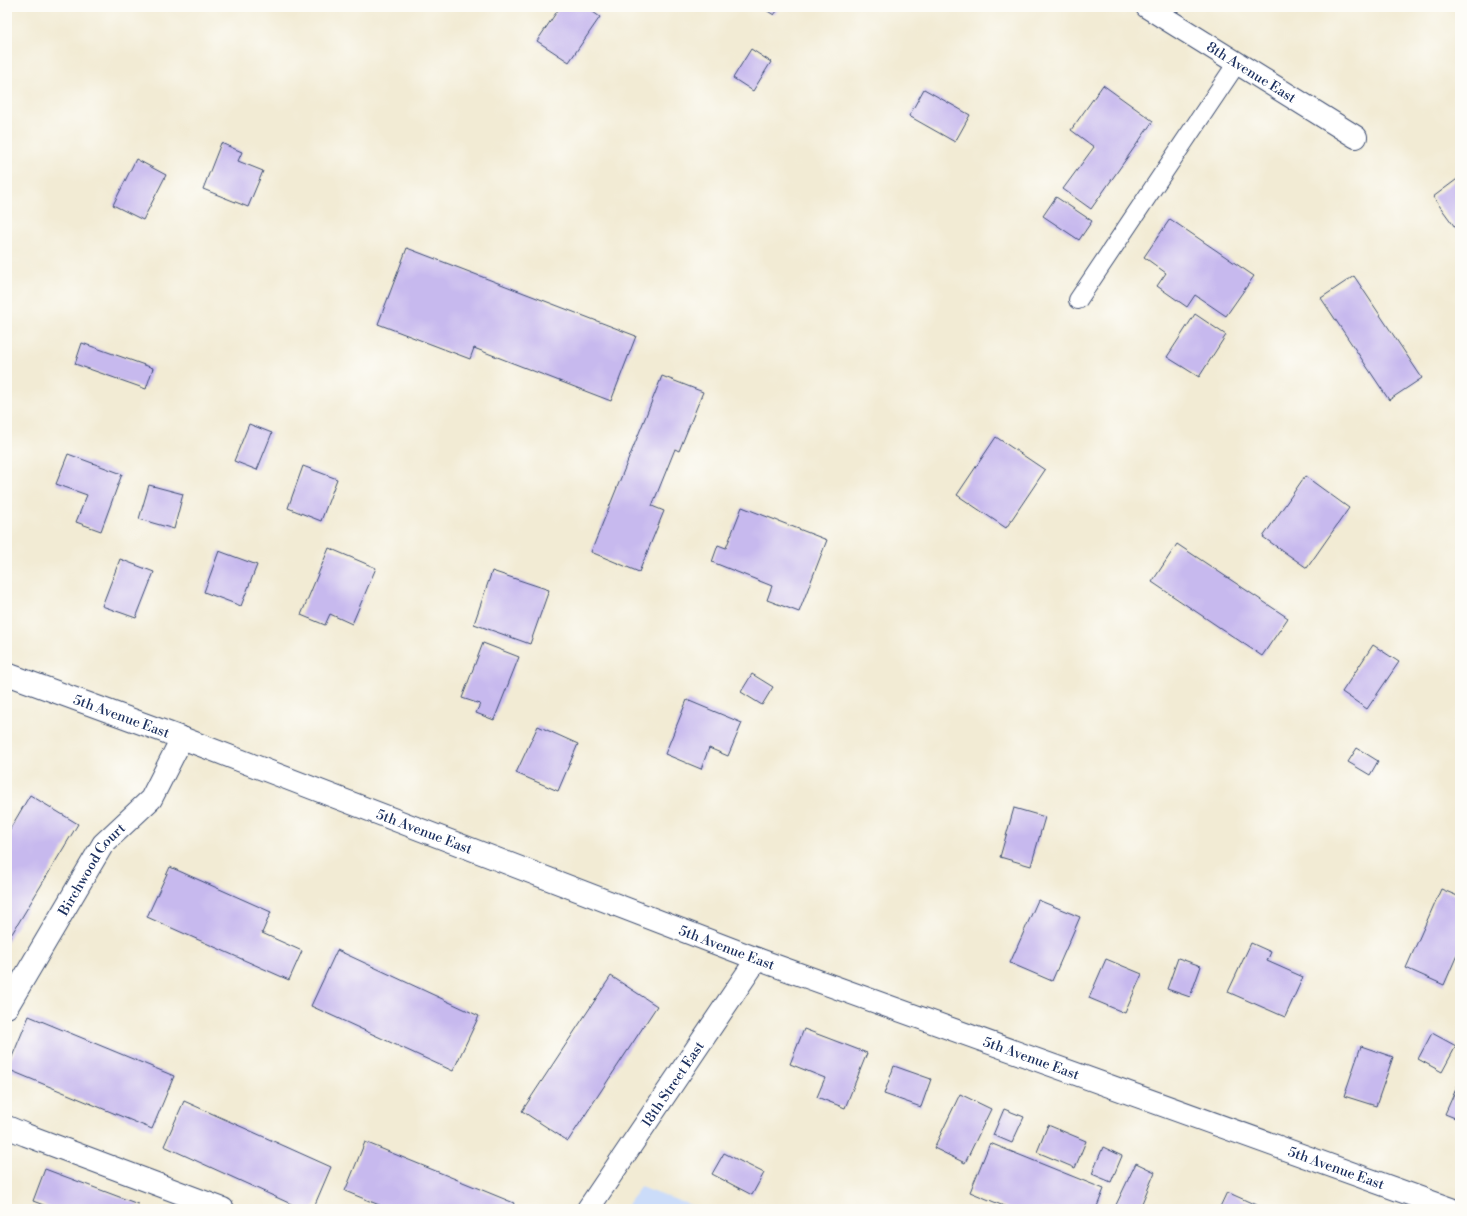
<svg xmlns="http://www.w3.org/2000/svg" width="1467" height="1216" font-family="'Libre Bodoni',serif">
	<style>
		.built { fill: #cbdcf9 }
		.building { fill: #c7b9ee }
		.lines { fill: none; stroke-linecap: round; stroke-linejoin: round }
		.service-casing { stroke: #3b4b70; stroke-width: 20 }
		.minor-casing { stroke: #3b4b70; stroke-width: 24 }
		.service { stroke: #fff; stroke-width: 18 }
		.minor { stroke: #fff; stroke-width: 22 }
		.labels { text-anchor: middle; stroke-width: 3; stroke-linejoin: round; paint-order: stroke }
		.street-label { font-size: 14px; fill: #1b2f5e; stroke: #fdfcf7 }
	</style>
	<rect width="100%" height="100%" fill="#fdfcf7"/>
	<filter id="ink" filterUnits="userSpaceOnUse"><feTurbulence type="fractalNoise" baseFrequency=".025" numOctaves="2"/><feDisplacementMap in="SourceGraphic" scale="8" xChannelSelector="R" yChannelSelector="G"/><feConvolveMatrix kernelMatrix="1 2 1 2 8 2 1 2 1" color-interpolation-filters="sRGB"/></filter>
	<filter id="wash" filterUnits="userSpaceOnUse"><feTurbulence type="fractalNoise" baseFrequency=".012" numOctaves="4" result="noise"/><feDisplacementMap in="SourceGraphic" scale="16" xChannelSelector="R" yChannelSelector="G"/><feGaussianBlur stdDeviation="0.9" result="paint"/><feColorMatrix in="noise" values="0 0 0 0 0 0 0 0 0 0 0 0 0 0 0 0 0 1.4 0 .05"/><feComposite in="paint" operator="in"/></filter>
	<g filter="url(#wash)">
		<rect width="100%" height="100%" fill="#f2ebd4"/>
		<!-- built -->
		<polygon class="built" points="640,1187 702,1209 625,1209"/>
		<g id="blocks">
			<!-- building -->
			<g class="building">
				<polygon points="560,7 586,7 600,17 569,62 537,41"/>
				<polygon points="761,7 780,7 774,15"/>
				<polygon points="751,49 771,62 753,91 733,78"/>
				<polygon points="1103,85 1153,121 1091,209 1063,189 1094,147 1071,130"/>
				<polygon points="924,89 970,115 955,142 909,116"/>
				<polygon points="221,143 242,152 238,161 263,171 248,207 203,189"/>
				<polygon points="136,159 166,175 143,220 113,205"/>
				<polygon points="1460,177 1460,234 1433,197"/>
				<polygon points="1056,197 1092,221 1079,240 1043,216"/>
				<polygon points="1170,219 1254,276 1226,316 1195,295 1187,307 1157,286 1166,273 1144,257"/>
				<polygon points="407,248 636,336 611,401 474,348 470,359 378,324"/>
				<polygon points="1354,276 1422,378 1389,400 1321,298"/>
				<polygon points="1195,314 1226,335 1199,377 1167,357"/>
				<polygon points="82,343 153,368 146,389 75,364"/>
				<polygon points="662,376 703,392 679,451 675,449 652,506 664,511 639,572 591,552"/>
				<polygon points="249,424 272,433 257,470 234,461"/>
				<polygon points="996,437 1045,470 1006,528 957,495"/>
				<polygon points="68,454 122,474 101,531 76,522 87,495 56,484"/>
				<polygon points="303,466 337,479 321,521 288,508"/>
				<polygon points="1305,476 1349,508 1307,568 1263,537"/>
				<polygon points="149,485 183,494 174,529 139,519"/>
				<polygon points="742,507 827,540 799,612 767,600 772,586 712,562 718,545 726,548"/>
				<polygon points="1177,544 1288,618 1262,656 1152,582"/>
				<polygon points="329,548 376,568 352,624 330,614 325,625 301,615"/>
				<polygon points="219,551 257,565 241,606 204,592"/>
				<polygon points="120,559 154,572 136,618 102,606"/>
				<polygon points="492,571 549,590 530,644 474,624"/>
				<polygon points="483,643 519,657 494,720 476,713 480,704 462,698"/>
				<polygon points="1373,645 1399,662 1367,709 1342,692"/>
				<polygon points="752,674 773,687 762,705 741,692"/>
				<polygon points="687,700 742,723 728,756 709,748 701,769 665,754"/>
				<polygon points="538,726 578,744 558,791 516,773"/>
				<polygon points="1357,748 1378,761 1370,775 1348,762"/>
				<polygon points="30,795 78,824 7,942 7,834"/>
				<polygon points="1014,808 1045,817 1031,866 1000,857"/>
				<polygon points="170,867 271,912 262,933 302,951 289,980 147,917"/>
				<polygon points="1441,889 1460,897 1460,948 1444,985 1406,968"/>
				<polygon points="1038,900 1080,917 1052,981 1010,963"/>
				<polygon points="1251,943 1271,952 1267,961 1303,977 1285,1017 1228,992"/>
				<polygon points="337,950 479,1016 453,1071 311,1006"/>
				<polygon points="1178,958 1201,966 1190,997 1167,989"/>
				<polygon points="1106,959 1142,974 1125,1013 1089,998"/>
				<polygon points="611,976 657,1006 568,1141 522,1111"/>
				<polygon points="29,1016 174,1076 152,1129 7,1069"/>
				<polygon points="804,1029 867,1053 845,1108 817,1097 825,1078 790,1064"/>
				<polygon points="1432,1033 1456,1046 1442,1072 1418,1059"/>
				<polygon points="1361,1046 1393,1057 1376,1106 1344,1096"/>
				<polygon points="894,1066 931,1079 921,1107 884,1094"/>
				<polygon points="1460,1080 1460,1120 1445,1114"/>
				<polygon points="960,1094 991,1109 965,1163 934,1148"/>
				<polygon points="184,1101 331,1167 313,1209 302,1209 164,1146"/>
				<polygon points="1004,1109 1024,1117 1012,1143 993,1135"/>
				<polygon points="1048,1125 1086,1141 1075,1168 1037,1152"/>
				<polygon points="365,1142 514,1203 512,1209 389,1209 345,1191"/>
				<polygon points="990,1143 1104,1189 1096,1209 1011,1209 970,1192"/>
				<polygon points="1103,1147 1122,1156 1111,1182 1092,1174"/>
				<polygon points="724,1153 764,1173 752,1195 712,1174"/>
				<polygon points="1136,1163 1155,1172 1142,1203 1155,1209 1114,1209"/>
				<polygon points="45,1169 138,1204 136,1209 54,1209 33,1201"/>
				<polygon points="1227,1192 1265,1209 1219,1209"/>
			</g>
		</g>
	</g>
	<g filter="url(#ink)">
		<use href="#blocks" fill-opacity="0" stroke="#3b4b70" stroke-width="1"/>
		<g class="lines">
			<!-- service casing -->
			<g class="service-casing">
				<polyline id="service" points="1078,300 1237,63"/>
			</g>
			<!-- minor casing -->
			<g class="minor-casing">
				<g id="minor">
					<path id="s1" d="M1147,7l209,130"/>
					<path id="s2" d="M7,674l175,64 575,221 694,250"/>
					<path id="s3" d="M7,1007l96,-163 48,-45 31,-61"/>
					<polyline points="7,1127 26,1135 223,1209"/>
					<path id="s4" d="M588,1209l169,-250"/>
				</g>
			</g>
			<!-- service -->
			<use href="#service" class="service"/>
			<!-- minor -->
			<use href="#minor" class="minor"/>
		</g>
	</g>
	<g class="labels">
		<!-- street labels -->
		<g class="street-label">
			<text dy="5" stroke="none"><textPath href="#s1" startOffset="123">8th Avenue East</textPath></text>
			<text dy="5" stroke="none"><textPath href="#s2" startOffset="122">5th Avenue East</textPath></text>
			<text dy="5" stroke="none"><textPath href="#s2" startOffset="446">5th Avenue East</textPath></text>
			<text dy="5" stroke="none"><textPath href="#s3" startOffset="162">Birchwood Court</textPath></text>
			<text dy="5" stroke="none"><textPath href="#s2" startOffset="770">5th Avenue East</textPath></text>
			<text dy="5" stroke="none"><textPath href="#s2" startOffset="1094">5th Avenue East</textPath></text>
			<text dy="5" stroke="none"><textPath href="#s4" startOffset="151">18th Street East</textPath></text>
			<text dy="5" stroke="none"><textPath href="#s2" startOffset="1418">5th Avenue East</textPath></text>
		</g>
	</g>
	<!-- margin -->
	<rect width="1467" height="1216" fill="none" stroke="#fdfcf7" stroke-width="24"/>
</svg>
